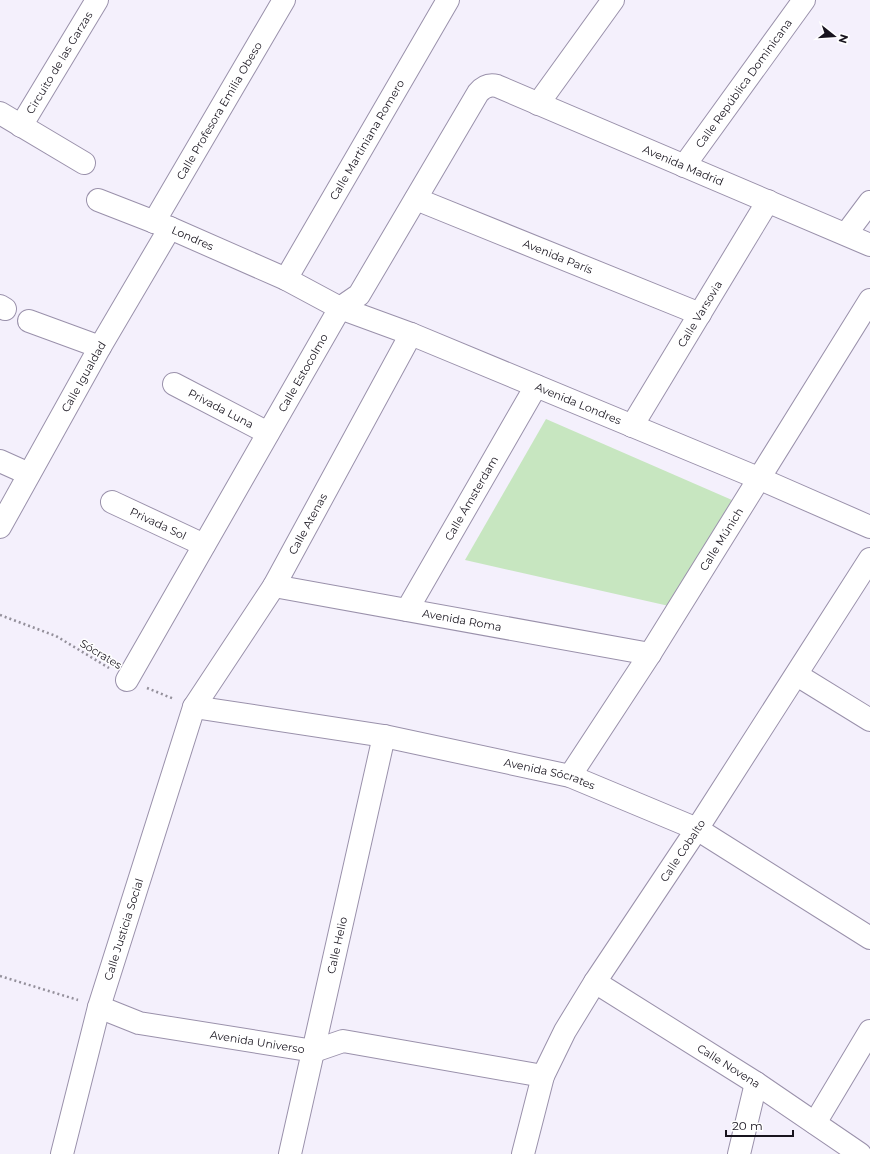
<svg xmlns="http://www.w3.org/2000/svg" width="870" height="1154" font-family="Montserrat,sans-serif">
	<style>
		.green { fill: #c7e6c0 }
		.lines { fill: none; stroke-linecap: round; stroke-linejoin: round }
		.minor-casing { stroke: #9a91ab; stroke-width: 24 }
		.path { stroke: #94909b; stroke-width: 2.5; stroke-dasharray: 2 3; stroke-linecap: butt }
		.minor { stroke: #fff; stroke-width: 22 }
		.labels { text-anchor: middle; stroke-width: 3; stroke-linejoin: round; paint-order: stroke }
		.street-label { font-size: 11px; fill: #18141e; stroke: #fff }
	</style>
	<rect width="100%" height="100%" fill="#f4f0fc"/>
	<!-- green -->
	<polygon class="green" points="546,419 732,500 669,606 465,560"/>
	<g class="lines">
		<!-- minor casing -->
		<g class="minor-casing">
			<g id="minor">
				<polyline points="538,104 613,0"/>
				<polyline points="0,113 84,163"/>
				<path id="s1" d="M21,126l76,-126"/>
				<path id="s2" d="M684,166l120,-166"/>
				<path id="s3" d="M416,199l284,115"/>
				<path id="s4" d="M98,200l72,28 116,51 54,29 71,26 347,144 112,49"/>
				<path id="s5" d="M154,222l130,-222"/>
				<polyline points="846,234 870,202"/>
				<path id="s6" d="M286,279l162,-279"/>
				<polyline points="0,306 5,309"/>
				<polyline points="29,321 100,347"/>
				<path id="s7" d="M174,384l94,49"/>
				<path id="s8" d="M632,426l136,-225"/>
				<polyline points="0,461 29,474"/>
				<path id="s9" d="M112,502l92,43"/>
				<path id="s10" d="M0,527l100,-180 70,-119"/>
				<path id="s11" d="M274,586l376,68"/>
				<path id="s12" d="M407,610l129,-224"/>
				<polyline points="797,675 870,720"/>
				<path id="s13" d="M127,680l213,-372 19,-13 119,-202c5,-6 11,-9 19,-7l373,159"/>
				<path id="s14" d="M194,707l190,29 186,40 127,53 173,109"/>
				<path id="s15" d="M570,776l80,-122 220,-354"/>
				<path id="s16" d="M595,982l161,101 104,71"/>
				<path id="s17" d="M99,1007l40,16 175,28 29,-10 200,35"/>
				<polyline points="815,1123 870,1031"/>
				<path id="s18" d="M62,1154l37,-147 95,-300 80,-121 137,-252"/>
				<path id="s19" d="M290,1154l94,-418"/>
				<path id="s20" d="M523,1154l20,-78 22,-45 30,-49 102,-153 173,-270"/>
				<polyline points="739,1154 756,1083"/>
			</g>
		</g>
		<!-- path -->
		<g class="path">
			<polyline points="0,615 56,636 109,668"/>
			<polyline points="147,688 174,699"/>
			<polyline points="0,976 78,1000"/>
		</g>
		<!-- minor -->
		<use href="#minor" class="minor"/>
	</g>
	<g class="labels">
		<!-- street labels -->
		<g class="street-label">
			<text dy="4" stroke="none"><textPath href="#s1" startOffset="74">Circuito de las Garzas</textPath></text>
			<text dy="4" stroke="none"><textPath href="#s2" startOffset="102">Calle República Dominicana</textPath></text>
			<text dy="4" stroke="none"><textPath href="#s5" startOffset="129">Calle Profesora Emilia Obeso</textPath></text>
			<text dy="4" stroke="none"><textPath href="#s6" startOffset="161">Calle Martiniana Romero</textPath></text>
			<text dy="4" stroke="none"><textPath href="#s13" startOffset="910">Avenida Madrid</textPath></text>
			<text dy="4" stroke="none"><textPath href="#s4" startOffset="102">Londres</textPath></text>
			<text dy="4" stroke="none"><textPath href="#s3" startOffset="153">Avenida París</textPath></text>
			<text dy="4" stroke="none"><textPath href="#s8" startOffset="131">Calle Varsovia</textPath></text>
			<text dy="4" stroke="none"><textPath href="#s13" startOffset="354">Calle Estocolmo</textPath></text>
			<text dy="4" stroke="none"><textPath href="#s10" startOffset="172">Calle Igualdad</textPath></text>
			<text dy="4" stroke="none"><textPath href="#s4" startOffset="522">Avenida Londres</textPath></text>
			<text dy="4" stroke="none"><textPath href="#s7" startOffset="53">Privada Luna</textPath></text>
			<text dy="4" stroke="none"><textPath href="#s12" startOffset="129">Calle Ámsterdam</textPath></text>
			<text dy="4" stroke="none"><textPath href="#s9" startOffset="51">Privada Sol</textPath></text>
			<text dy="4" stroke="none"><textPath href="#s18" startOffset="682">Calle Atenas</textPath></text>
			<text dy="4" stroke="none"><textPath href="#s15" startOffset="281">Calle Múnich</textPath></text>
			<text dy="4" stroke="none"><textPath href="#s11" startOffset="191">Avenida Roma</textPath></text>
			<text transform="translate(101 654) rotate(31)" y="4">Sócrates</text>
			<text dy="4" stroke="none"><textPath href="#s14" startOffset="362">Avenida Sócrates</textPath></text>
			<text dy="4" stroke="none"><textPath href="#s20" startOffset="346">Calle Cobalto</textPath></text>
			<text dy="4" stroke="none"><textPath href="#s18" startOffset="233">Calle Justicia Social</textPath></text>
			<text dy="4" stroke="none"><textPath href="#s19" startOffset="214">Calle Helio</textPath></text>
			<text dy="4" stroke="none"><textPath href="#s17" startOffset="163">Avenida Universo</textPath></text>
			<text dy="4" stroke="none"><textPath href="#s16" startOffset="158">Calle Novena</textPath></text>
		</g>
	</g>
	<!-- north arrow -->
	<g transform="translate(834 36) rotate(107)" stroke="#ffffff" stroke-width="3" paint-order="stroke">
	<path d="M0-3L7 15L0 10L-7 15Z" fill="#18141e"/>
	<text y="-6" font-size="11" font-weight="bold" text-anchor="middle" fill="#18141e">N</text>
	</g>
	<!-- scale -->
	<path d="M726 1130v6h67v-6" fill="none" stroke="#18141e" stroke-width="2"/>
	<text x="732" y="1130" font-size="12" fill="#18141e" stroke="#ffffff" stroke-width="3" paint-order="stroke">20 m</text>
</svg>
